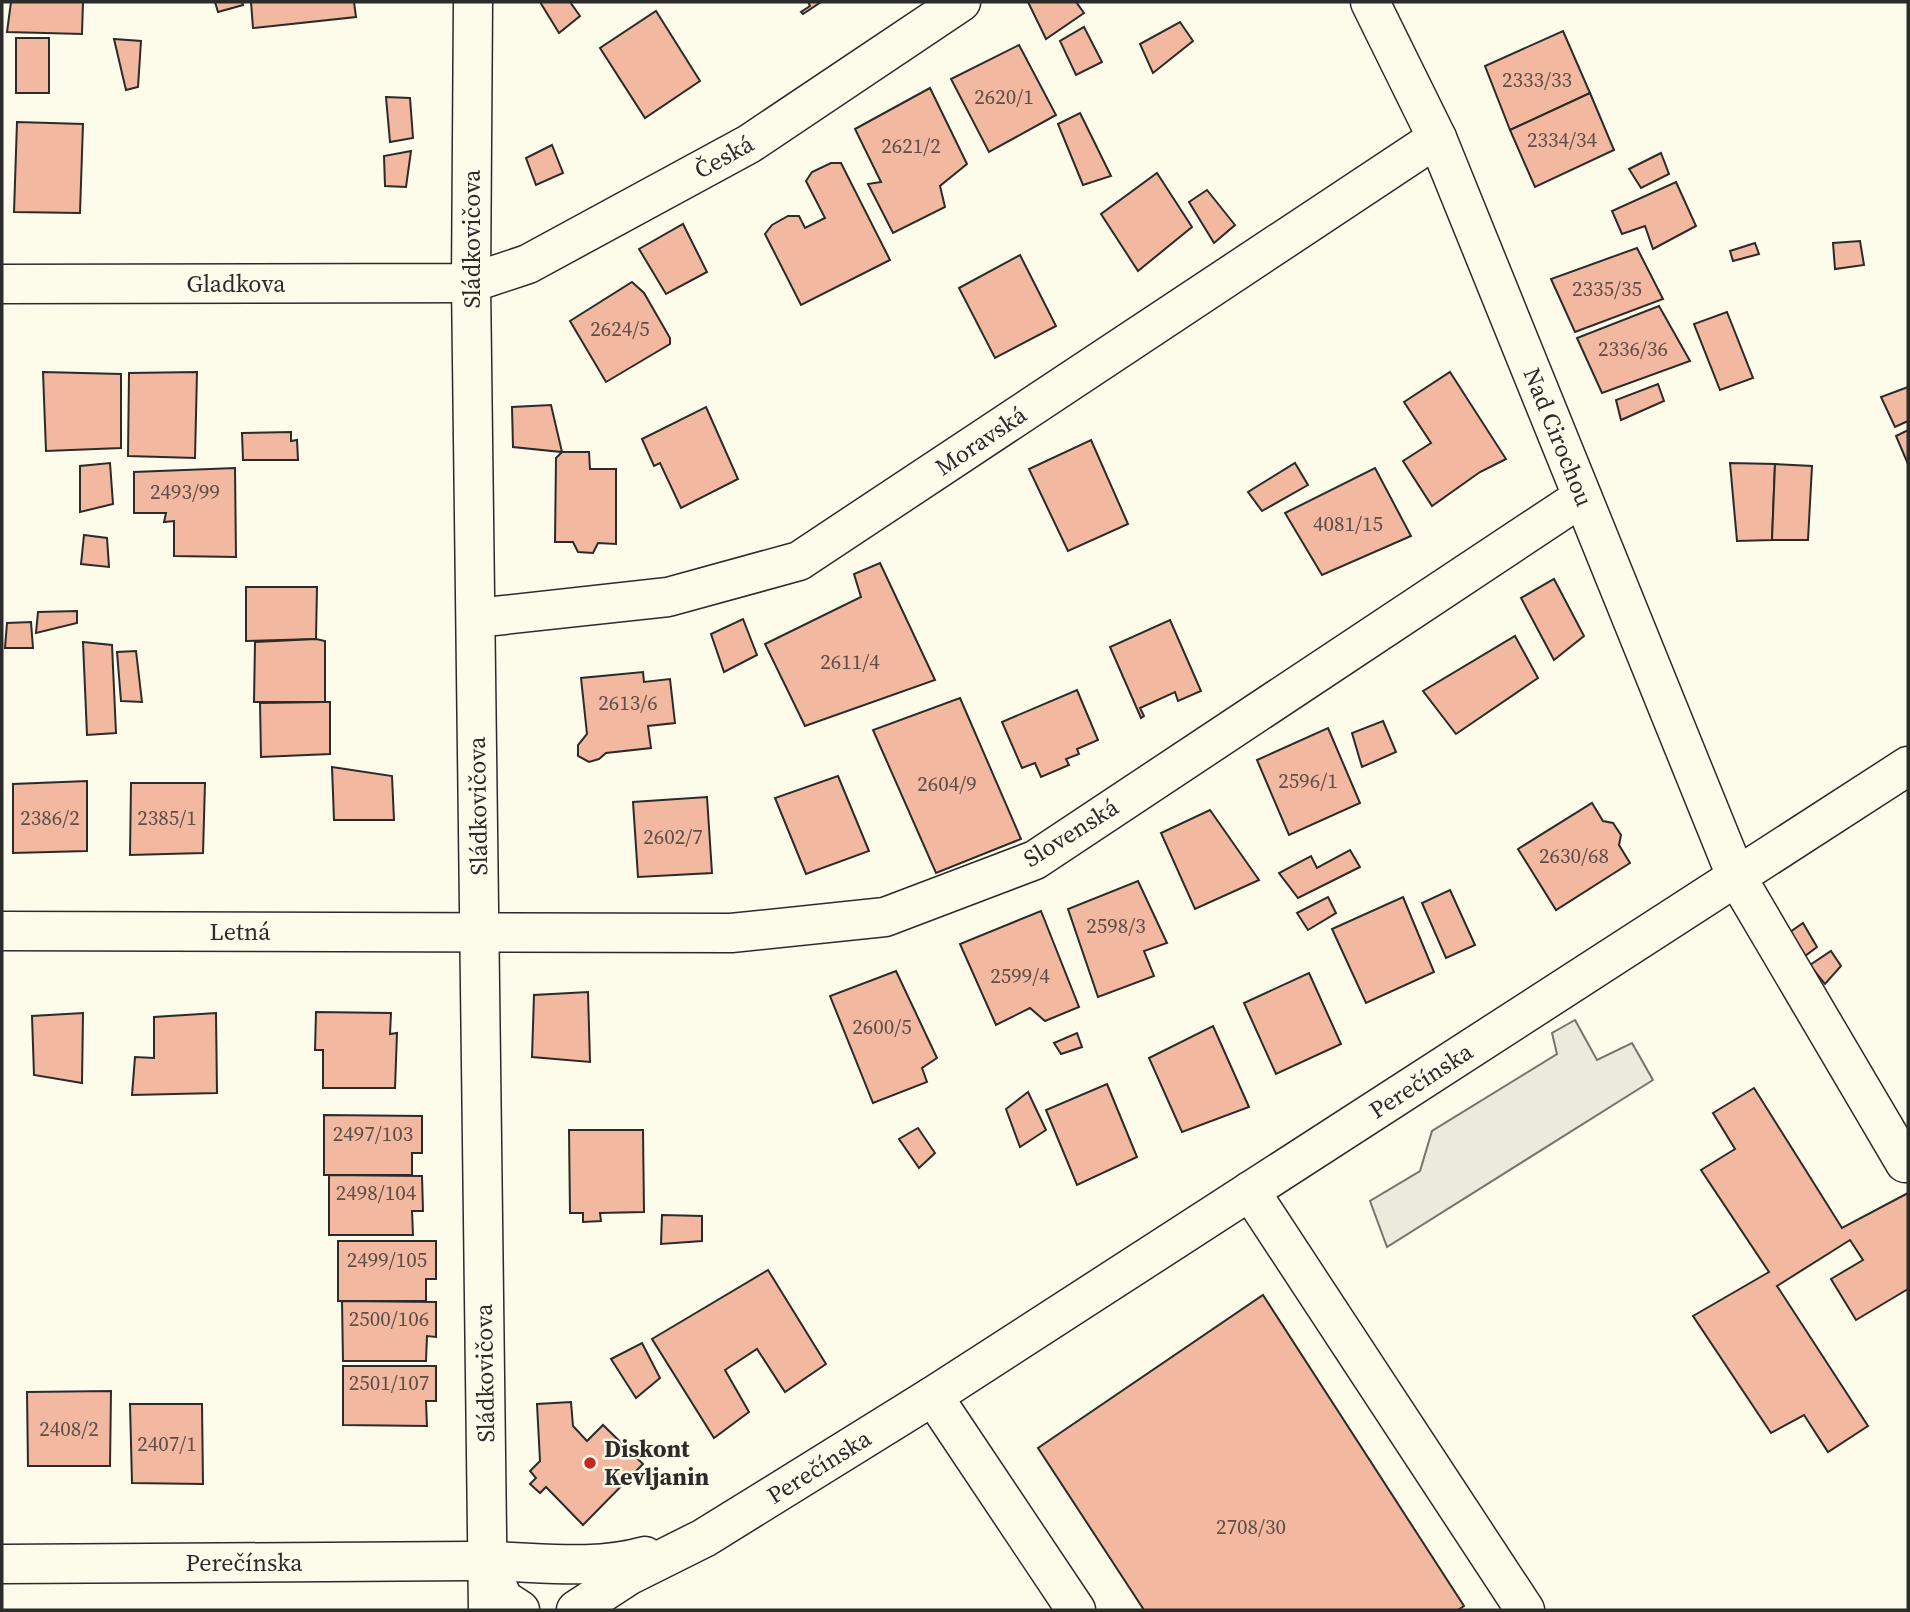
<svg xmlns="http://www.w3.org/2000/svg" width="1910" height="1612" font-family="'Source Serif 4',serif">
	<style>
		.parking { fill: #eceadb; stroke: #74746e; stroke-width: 2 }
		.building { fill: #f2b8a0; stroke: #2b2b2b; stroke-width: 2 }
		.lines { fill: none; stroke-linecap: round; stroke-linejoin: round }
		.minor-casing { stroke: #2b2b2b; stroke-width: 41 }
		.minor { stroke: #fdfbea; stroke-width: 38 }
		.poi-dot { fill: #c62828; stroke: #fdfbea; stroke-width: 2.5 }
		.labels { text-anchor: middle; stroke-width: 5; stroke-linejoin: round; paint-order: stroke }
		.number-label { font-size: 21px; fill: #5d4e48 }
		.street-label { font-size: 24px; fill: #2b2b2b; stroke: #fdfbea }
		.poi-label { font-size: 24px; font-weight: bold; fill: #2b2b2b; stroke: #fdfbea; text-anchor: start }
	</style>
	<rect width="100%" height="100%" fill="#fdfbea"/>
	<!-- parking -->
	<polygon class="parking" points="1575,1020 1597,1060 1632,1043 1653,1080 1387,1247 1370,1201 1420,1171 1432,1131 1557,1054 1552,1033"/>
	<!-- building -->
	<g class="building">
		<polygon points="11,2 83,2 82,34 7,32"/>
		<polygon points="215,2 242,2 243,5 218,12"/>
		<polygon points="251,2 354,2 356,17 253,28"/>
		<polygon points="540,2 570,2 580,16 559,33"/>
		<polygon points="808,2 821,2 803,14 801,12 810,6"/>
		<polygon points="1028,2 1076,2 1084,13 1046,39"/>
		<polygon points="656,11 700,81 645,118 600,48"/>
		<polygon points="1180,22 1193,41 1153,73 1140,44"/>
		<polygon points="1084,27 1102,62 1076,75 1060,41"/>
		<polygon points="1563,31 1590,93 1510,130 1485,66"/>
		<rect x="16" y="38" width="33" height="55"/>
		<polygon points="114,39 141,41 138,87 126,90"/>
		<polygon points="1019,45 1056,115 989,152 951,79"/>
		<polygon points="930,88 967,164 940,186 945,207 893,233 868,184 881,182 855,129"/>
		<polygon points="1590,93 1614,150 1535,187 1510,130"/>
		<polygon points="386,97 410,98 413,138 390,142"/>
		<polygon points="1080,113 1111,176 1083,185 1058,124"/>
		<polygon points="17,122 83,124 80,213 14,212"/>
		<polygon points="552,145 563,173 536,185 526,158"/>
		<polygon points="411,151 406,187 385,186 384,156"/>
		<polygon points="1661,153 1669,174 1641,188 1629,169"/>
		<polygon points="831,163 841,163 890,260 801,305 765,234 772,225 788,216 799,216 805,228 825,218 806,181 812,172"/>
		<polygon points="1157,173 1192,227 1138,271 1101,214"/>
		<polygon points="1676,182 1696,226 1653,249 1645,226 1622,234 1612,211"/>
		<polygon points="1207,190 1235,225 1214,243 1189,202"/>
		<polygon points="683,224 707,272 666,294 639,249"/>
		<polygon points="1860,241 1864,265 1835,269 1833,243"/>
		<polygon points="1755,243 1759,254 1733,261 1730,251"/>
		<polygon points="1637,248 1663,299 1575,332 1551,279"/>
		<polygon points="1020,255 1056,326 995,358 959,288"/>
		<polygon points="632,282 644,293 670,338 670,344 606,382 570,321"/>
		<polygon points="1659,306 1690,361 1602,393 1577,338"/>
		<polygon points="1727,312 1753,378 1720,390 1694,324"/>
		<polygon points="43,372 121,374 121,448 46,451"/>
		<polygon points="197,372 195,458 128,456 129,373"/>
		<polygon points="1450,372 1506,459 1480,472 1432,506 1403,461 1431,443 1404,402"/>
		<polygon points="1658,384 1664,401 1621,420 1616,400"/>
		<polygon points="1908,387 1908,421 1895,427 1881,397"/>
		<polygon points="551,405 562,452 513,447 512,407"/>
		<polygon points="706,407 738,479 681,508 660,463 654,466 642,439"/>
		<polygon points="1908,430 1908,464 1896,436"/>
		<polygon points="291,432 291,441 297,440 298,460 243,460 242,433"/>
		<polygon points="1091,440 1128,524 1068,551 1029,469"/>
		<polygon points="562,452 589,452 590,469 616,469 616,544 598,543 593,553 578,552 573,542 555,542 556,458"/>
		<polygon points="110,463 113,504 80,512 80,466"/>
		<polygon points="1295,463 1308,485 1262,511 1248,492"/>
		<polygon points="1730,463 1775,464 1772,540 1737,541"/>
		<polygon points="1775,464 1812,466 1808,540 1772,540"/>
		<polygon points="235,468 236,557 174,556 174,521 164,522 166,513 134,513 134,472"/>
		<polygon points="1375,468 1411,536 1322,575 1285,513"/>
		<polygon points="84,535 107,538 109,567 81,564"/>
		<polygon points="880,563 935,680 805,726 765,644 861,597 854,574"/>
		<polygon points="1554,579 1584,636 1554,660 1521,598"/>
		<polygon points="246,587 317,587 316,639 246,641"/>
		<polygon points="77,611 77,623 36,633 38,612"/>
		<polygon points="743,619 757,655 724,672 711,634"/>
		<polygon points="1170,620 1201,691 1178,701 1175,692 1140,708 1144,716 1141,718 1110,647"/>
		<polygon points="31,622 33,648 5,648 7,623"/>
		<polygon points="1515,636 1538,678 1456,734 1423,691"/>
		<polygon points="316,639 325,641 325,702 254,702 255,642"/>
		<polygon points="83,642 112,645 116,733 87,735"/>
		<polygon points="136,651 142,702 121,701 117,652"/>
		<polygon points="643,672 644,682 670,679 675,723 648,726 651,748 606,753 599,759 589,762 578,756 578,745 587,734 581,678"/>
		<polygon points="1077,690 1098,740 1077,749 1079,754 1066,759 1069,765 1041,777 1035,763 1022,768 1002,722"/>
		<polygon points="960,698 1021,839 936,873 873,730"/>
		<polygon points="325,702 330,702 330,754 261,757 260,703"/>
		<polygon points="1383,721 1396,752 1362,767 1352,733"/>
		<polygon points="1328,728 1360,803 1289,835 1257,760"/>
		<polygon points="332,767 392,776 394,820 334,820"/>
		<polygon points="838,776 869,851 806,874 775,798"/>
		<polygon points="87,781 87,851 13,853 13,784"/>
		<polygon points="131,783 205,783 203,853 130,855"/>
		<polygon points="707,797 712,873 638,877 633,802"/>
		<polygon points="1592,803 1603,821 1613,823 1621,835 1619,845 1630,863 1556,910 1518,849"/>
		<polygon points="1210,810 1259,880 1195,909 1161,833"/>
		<polygon points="1350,850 1360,867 1298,898 1279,873 1311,856 1317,868"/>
		<polygon points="1138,881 1167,943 1144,951 1154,976 1098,997 1068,909"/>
		<polygon points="1450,890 1475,945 1446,958 1422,903"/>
		<polygon points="1328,897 1336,913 1308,930 1297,913"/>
		<polygon points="1403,897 1434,972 1366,1003 1332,929"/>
		<polygon points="1041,911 1079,1007 1045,1021 1030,1008 996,1025 960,944"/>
		<polygon points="1803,923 1817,947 1805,956 1790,932"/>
		<polygon points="1831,951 1841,966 1825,984 1810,965"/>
		<polygon points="896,971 937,1058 922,1068 927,1082 873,1103 830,996"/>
		<polygon points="1309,973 1341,1044 1276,1074 1244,1003"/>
		<polygon points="588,992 590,1062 532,1057 534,995"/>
		<polygon points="316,1012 391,1013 390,1034 397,1033 395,1088 323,1088 323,1050 315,1050"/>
		<polygon points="83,1013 82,1083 34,1075 32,1016"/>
		<polygon points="216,1013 217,1093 132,1095 135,1057 154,1058 154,1017"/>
		<polygon points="1213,1026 1249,1107 1182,1132 1149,1058"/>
		<polygon points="1077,1033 1082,1047 1061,1054 1054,1043"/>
		<polygon points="1107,1084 1137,1157 1077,1185 1046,1110"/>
		<polygon points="1754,1088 1842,1228 1908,1193 1908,1289 1856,1320 1831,1279 1863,1260 1850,1240 1777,1286 1868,1426 1828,1452 1804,1415 1771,1433 1693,1316 1769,1272 1701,1170 1735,1149 1713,1113"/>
		<polygon points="1028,1092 1046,1130 1020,1147 1006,1109"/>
		<polygon points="324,1115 422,1116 422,1153 412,1153 412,1175 324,1175"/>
		<polygon points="918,1128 935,1153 919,1168 899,1139"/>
		<polygon points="569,1130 643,1130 644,1212 600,1213 601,1221 583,1222 583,1213 570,1213"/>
		<polygon points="329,1175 422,1176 423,1211 412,1211 413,1235 329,1235"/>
		<polygon points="662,1215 702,1216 702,1241 661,1244"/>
		<polygon points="338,1241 436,1241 436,1279 426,1279 426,1301 338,1301"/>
		<polygon points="768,1270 826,1364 785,1392 757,1349 725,1370 749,1412 714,1438 652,1339"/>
		<polygon points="1263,1295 1464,1606 1458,1610 1144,1610 1038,1448"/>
		<polygon points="342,1301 436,1302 436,1337 427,1336 426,1361 343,1361"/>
		<polygon points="642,1343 660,1378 636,1398 611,1359"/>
		<polygon points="343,1366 436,1366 436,1401 426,1401 427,1426 343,1425"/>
		<polygon points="111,1391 110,1466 28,1466 27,1392"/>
		<polygon points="571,1402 573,1426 587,1441 603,1425 643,1464 583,1525 546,1487 540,1493 530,1484 536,1478 530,1471 540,1461 537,1404"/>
		<polygon points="130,1404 202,1404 203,1484 132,1483"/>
	</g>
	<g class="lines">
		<!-- minor casing -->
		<g class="minor-casing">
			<g id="minor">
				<polyline points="473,2 471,283 488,1610"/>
				<polyline points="1370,2 1437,138 1736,876 1905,1163"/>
				<polyline points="2,284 471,283 528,264 749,144 961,2"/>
				<polyline points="476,618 668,597 799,561 1437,138"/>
				<polyline points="2,931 731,933 885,917 1035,860 1582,497"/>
				<polyline points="1250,1191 1525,1610"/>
				<polyline points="933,1396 1076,1610"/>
				<polyline points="488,1563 503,1599 520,1610"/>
				<path d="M2,1564c156,-1 312,-1 469,-3 58,-1 117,11 174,-5"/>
				<polyline points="576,1610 628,1576 704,1538 933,1396 1908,766"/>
			</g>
		</g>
		<!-- minor -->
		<use href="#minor" class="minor"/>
	</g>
	<!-- markers -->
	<circle class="poi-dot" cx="590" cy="1463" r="7"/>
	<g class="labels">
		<!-- number labels -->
		<g class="number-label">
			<text x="1537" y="87">2333/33</text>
			<text x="1004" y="104">2620/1</text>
			<text x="1562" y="147">2334/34</text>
			<text x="911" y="153">2621/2</text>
			<text x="1607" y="296">2335/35</text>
			<text x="620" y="336">2624/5</text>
			<text x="1633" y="356">2336/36</text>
			<text x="185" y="499">2493/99</text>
			<text x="1348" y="531">4081/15</text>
			<text x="850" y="669">2611/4</text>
			<text x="628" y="710">2613/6</text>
			<text x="1308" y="788">2596/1</text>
			<text x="947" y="791">2604/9</text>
			<text x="50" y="825">2386/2</text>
			<text x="167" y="825">2385/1</text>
			<text x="673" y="844">2602/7</text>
			<text x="1574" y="863">2630/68</text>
			<text x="1116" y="933">2598/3</text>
			<text x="1020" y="983">2599/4</text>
			<text x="882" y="1034">2600/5</text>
			<text x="373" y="1141">2497/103</text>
			<text x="376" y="1200">2498/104</text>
			<text x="387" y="1267">2499/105</text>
			<text x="389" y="1326">2500/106</text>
			<text x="389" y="1390">2501/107</text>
			<text x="69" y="1436">2408/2</text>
			<text x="167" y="1451">2407/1</text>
			<text x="1251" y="1534">2708/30</text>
		</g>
		<!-- street labels -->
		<g class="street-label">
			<text transform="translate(724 157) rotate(-29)" y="8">Česká</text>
			<text transform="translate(472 239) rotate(-90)" y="8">Sládkovičova</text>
			<text x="236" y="292">Gladkova</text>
			<text transform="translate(1558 437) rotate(68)" y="8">Nad Cirochou</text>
			<text transform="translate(981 441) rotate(-34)" y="8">Moravská</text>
			<text transform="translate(478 806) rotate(-91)" y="8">Sládkovičova</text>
			<text transform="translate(1071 833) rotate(-32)" y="8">Slovenská</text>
			<text x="240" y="940">Letná</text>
			<text transform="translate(1421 1081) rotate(-33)" y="8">Perečínska</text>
			<text transform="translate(485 1373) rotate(-91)" y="8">Sládkovičova</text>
			<text transform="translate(819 1467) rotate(-32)" y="8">Perečínska</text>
			<text x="244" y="1571">Perečínska</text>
		</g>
		<!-- poi labels -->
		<g class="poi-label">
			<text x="604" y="1457">Diskont<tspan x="604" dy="28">Kevljanin</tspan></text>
		</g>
	</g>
	<!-- border -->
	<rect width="1910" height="1612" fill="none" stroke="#2b2b2b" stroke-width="7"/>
</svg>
